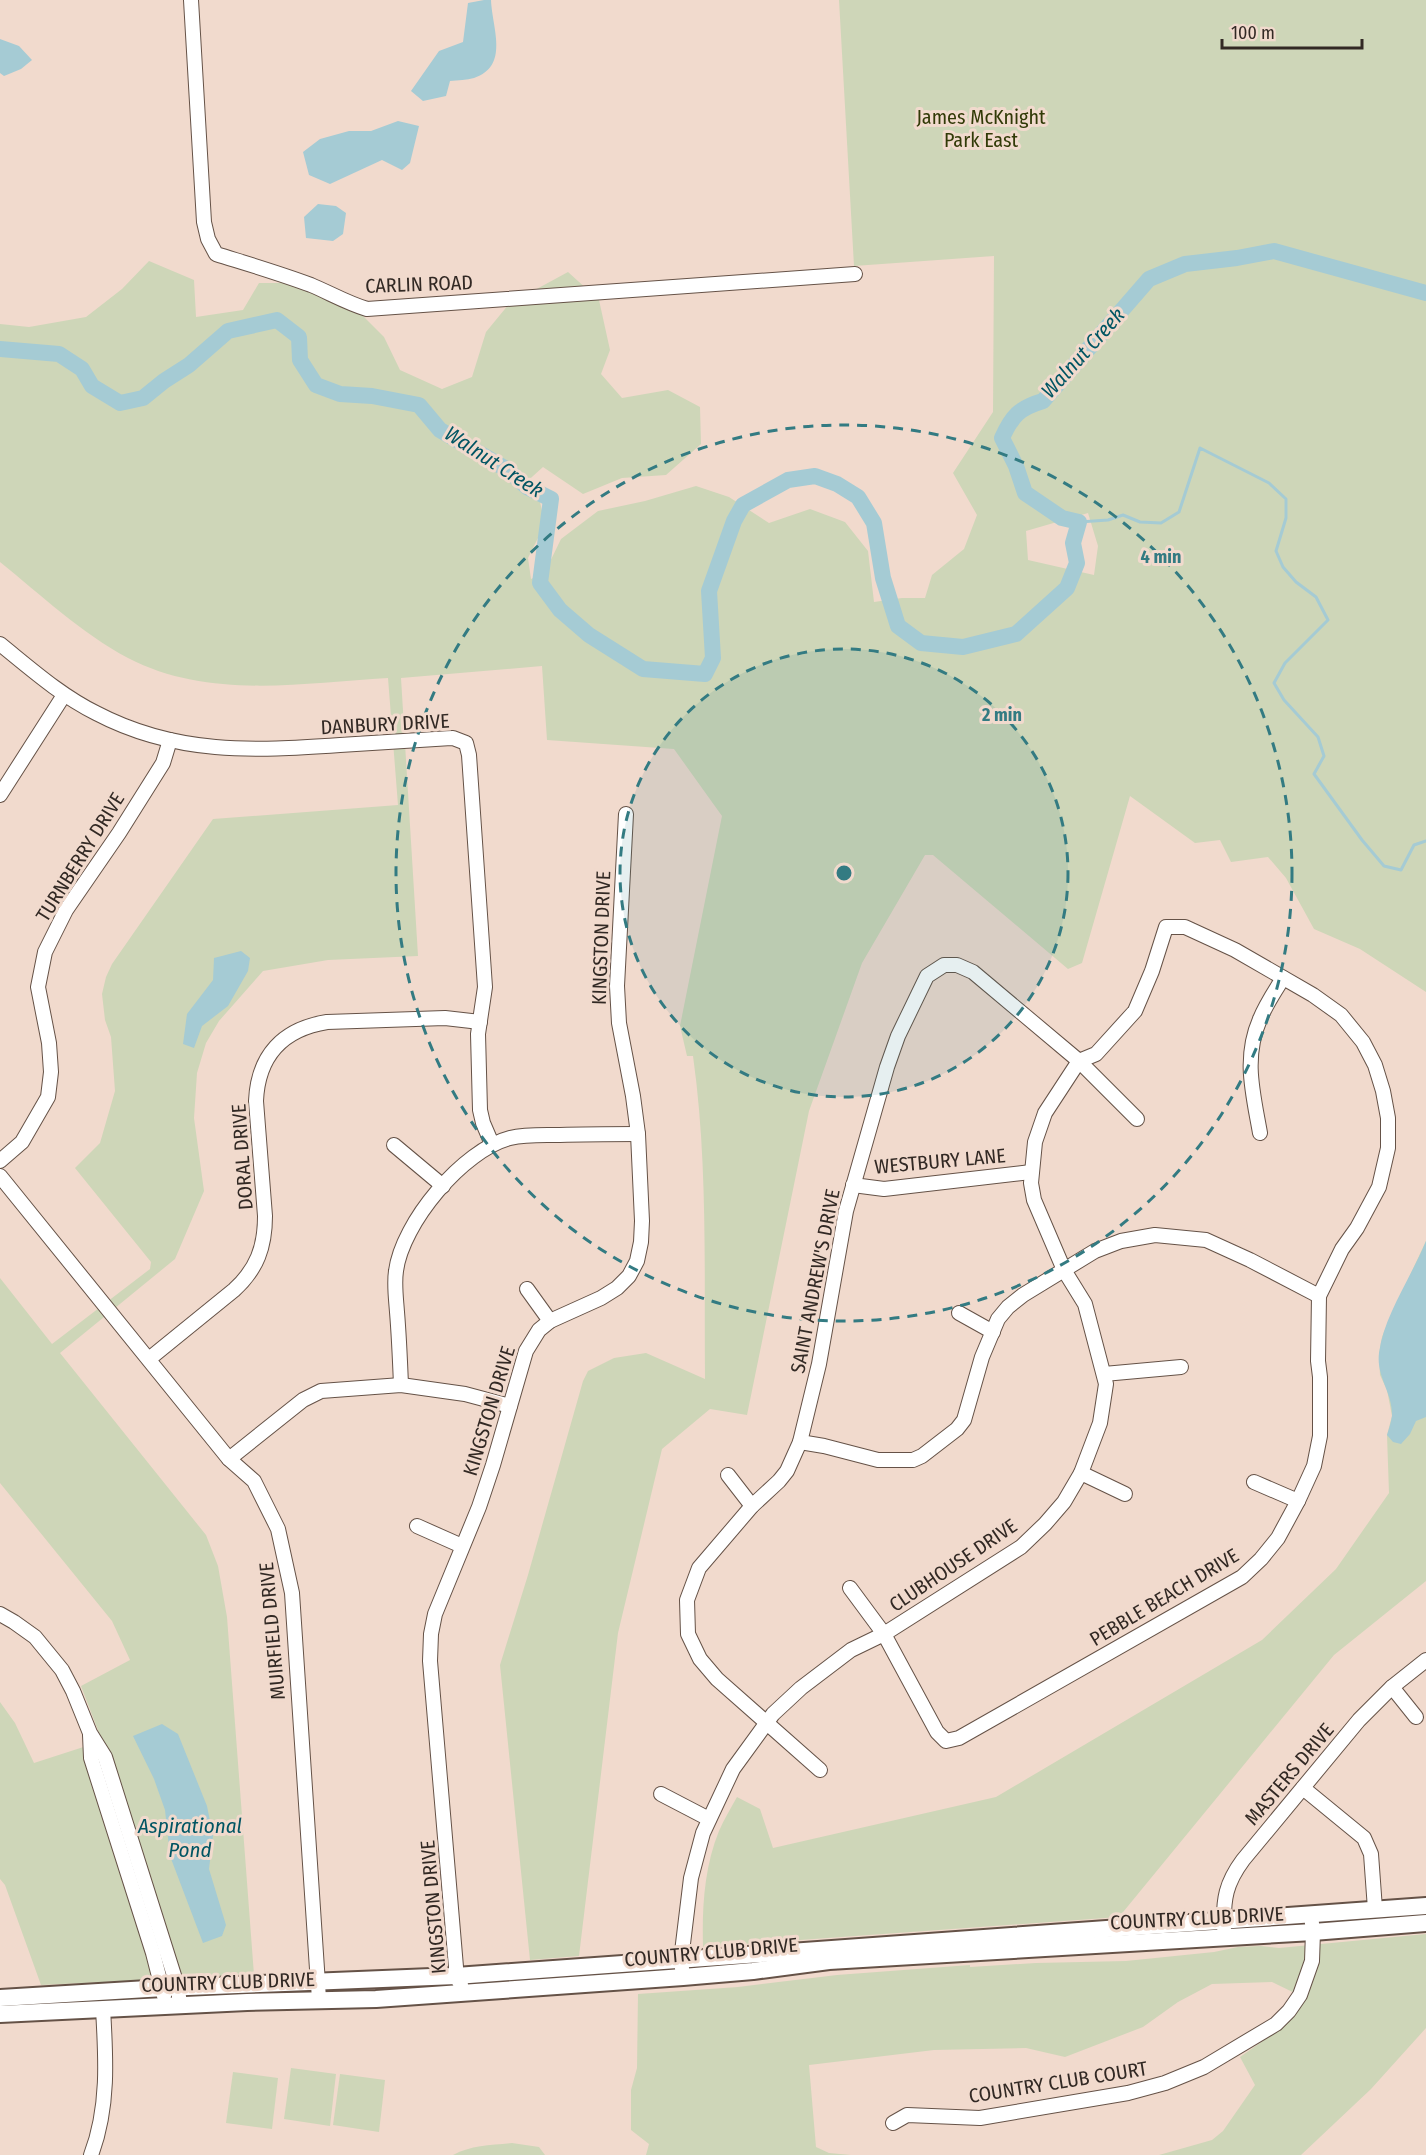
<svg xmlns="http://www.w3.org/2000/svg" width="1426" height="2155" font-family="'Fira Sans Condensed',sans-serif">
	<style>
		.green { fill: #ced6b8; fill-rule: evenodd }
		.water { fill: #a5cbd4 }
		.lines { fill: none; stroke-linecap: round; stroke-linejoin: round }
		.stream { stroke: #a5cbd4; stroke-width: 3 }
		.river { stroke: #a5cbd4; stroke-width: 16 }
		.minor-casing { stroke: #655247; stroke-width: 16 }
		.major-casing { stroke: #655247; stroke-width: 20 }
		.minor { stroke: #fff; stroke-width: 14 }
		.major { stroke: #fff; stroke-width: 16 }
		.ring { fill: none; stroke: #337b82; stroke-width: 3; stroke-dasharray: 10 8 }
		.labels { text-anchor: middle; stroke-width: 6; stroke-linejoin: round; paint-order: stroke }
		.park-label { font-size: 20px; fill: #313a07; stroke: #f1dacd }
		.street-label { font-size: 20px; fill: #322924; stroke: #f1dacd }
		.water-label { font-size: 21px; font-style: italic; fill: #015563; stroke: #f1dacd }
		.centre { fill: #337b82; stroke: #f1dacd; stroke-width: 3 }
		.ring-label { font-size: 18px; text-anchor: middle; font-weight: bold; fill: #337b82; stroke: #f1dacd; stroke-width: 6; stroke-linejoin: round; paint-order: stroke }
	</style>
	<rect width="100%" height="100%" fill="#f1dacd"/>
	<!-- green -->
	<g class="green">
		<path d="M839,0h587v992l-66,-43 -46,-20 -28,-51 -18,-21 -37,5 -11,-22 -25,3 -65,-47 -48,167 -14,6 -135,-114h-8l-63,108 -53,148 -62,304 -37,-6 -48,40 -44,184 -39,323 -49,4 -30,-295 28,-90 55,-194 5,-10 26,-13 32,-5 59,26c-1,-108 3,-217 -12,-323h-6l-7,-30 42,-210 -48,-67 -127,-9 -5,-74 -141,12 17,278 -90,4 -65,11 -44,50 -13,22 -9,30 -3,45 10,73 -29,68 -115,94 146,182 12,31 9,51 27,358 -213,10 -36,-100 -5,-6v-177l15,21 19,40 68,-22 -21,-55 49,-26 -18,-39 -112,-138v-205l52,66 98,-75 1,-7 -76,-94 25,-25 15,-52 -4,-54 -6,-17 -3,-26 4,-17 6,-13 101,-145 185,-14 -10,-127c-87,5 -179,22 -260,-20 -47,-25 -87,-63 -128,-96v-238l29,3 57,-10 36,-28 27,-28 45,19 2,37 47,-7 16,-27h32l71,32 22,22 16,33 42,19 30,-12 14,-45 23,-28 59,-32 31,28 11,50 -9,24 21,24 46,-8 32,17 1,37 -35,31 -44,3 -39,16 -40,-27 -21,19 18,16 5,22 -17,34 3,21 14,-7 16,-33 37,-28 47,-10 51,-15 33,11 40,26 41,-14 35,13 23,29 6,51 28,-4h23l7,-23 32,-26 13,-34 -24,-42 40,-61 1,-156 -140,10zM1088,513l10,33 -4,29 -66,-15 -2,-29z"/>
		<path d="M1426,1241v340l-92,74 -215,262 -416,30c-1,-39 1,-79 16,-116 5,-12 12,-23 18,-34l23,12 13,39 223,-51 266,-157 74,-71 53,-76 -2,-58 5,-19 -5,-26 -7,-15 -1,-21 3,-17 6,-15z"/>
		<polygon points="1426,1934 1426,2028 1371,2089 1301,2155 1159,2155 1212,2140 1223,2131 1255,2085 1240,2057 1277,2031 1305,1998 1272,1982 1212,1984 1178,2002 1143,2027 1065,2057 1026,2048 934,2050 809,2065 816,2147 829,2153 851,2155 646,2155 649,2144 631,2130 631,2090 637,2068 638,1994 738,1987 837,1975 970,1965 970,1967 1036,1963 1126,1961 1214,1952 1238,1947 1261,1946 1279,1948"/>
		<polygon points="291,2068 336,2074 330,2126 284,2119"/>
		<polygon points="233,2072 278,2078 272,2129 226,2123"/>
		<polygon points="340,2074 385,2080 379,2132 333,2125"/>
		<path d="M512,2143l27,4 6,8h-92c18,-10 38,-10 59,-12z"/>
	</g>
	<!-- water -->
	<g class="water">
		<path d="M484,0h7c1,28 19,66 -17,78 -7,2 -16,2 -24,3l-4,15 -23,5 -12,-10 28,-40 24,-9 5,-39z"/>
		<polygon points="0,39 19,46 32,60 21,69 4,76 0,73"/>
		<polygon points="398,121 419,126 410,163 402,170 382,160 330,184 309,175 303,152 320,139 349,131 371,131"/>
		<polygon points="318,204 336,206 346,213 343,234 333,241 306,238 304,217"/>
		<polygon points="241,951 250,958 248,971 228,1006 202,1026 194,1048 183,1044 187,1014 213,980 214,958"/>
		<path d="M1426,1241v176l-10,4 -6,13 -9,10 -8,-2 -6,-7c2,-6 4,-13 5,-19 1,-23 -16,-39 -13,-63 5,-38 33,-77 47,-112z"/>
		<polygon points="162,1724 178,1734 207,1806 213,1836 209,1869 226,1925 222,1936 203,1943 170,1856 165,1810 154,1779 133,1736"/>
	</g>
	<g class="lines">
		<!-- stream -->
		<polyline class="stream" points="1079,522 1108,520 1123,515 1140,522 1161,523 1179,512 1200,448 1269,483 1286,499 1286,518 1276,551 1283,567 1296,582 1316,597 1328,620 1285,663 1274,683 1284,700 1318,737 1324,756 1314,774 1362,840 1384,866 1401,870 1414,845 1426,841"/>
		<!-- river -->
		<path class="river" d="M0,349l59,5 23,15 10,17 28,17 23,-5 21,-17 25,-16 39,-34 49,-11 22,17 1,23 16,25 24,9 32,2 47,9 21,25 66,39 21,18 24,12 -11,84 20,27 29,25 54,34 62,5 8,-16 -4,-67 25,-70 9,-16 45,-25 27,-4 22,8 21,13 16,26 9,55 15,48 23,17 42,4 53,-13 51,-46 10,-25 -4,-20 6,-21 -17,-4 -37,-25 -9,-27 -14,-28c10,-22 17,-30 41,-37l106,-122 36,-15 52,-6 37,-7 152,42"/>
		<!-- minor casing -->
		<g class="minor-casing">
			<g id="minor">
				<path d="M191,0l13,222 4,17 8,15c32,10 63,19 95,31 19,8 36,18 56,24l488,-35"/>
				<path d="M0,644c31,25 60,51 96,69 80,42 157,38 244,32 37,-2 75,-5 113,-7l13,5 3,12 16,232 -7,47 2,76 3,13 9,21"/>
				<polyline points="0,795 64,695"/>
				<path d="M1260,1133c-7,-40 -17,-75 0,-114 6,-15 15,-28 23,-41"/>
				<polyline points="394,1145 443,1186"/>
				<polyline points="0,1161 22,1142 48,1097 51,1072 49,1043 38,987 45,952 66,910 119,833 163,763 170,740"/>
				<polyline points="0,1176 229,1459 254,1481 278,1529 292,1593 319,1999"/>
				<polyline points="853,1185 884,1189 1031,1172"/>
				<polyline points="527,1289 550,1321"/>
				<polyline points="959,1313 993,1332"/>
				<path d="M149,1359l85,-69c23,-21 31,-43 31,-74l-9,-115c2,-46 27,-72 71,-79l118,-4 35,4"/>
				<polyline points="1104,1374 1181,1367"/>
				<path d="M401,1385c-1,-25 -2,-49 -4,-73 -1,-14 -3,-28 -1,-41 6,-48 67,-121 114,-133 16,-4 34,-3 50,-3 26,-1 52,-1 78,-1"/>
				<polyline points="800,1442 824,1446 878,1460 913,1460 922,1456 957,1429 964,1420 982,1357 998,1319 1008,1307 1023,1295 1095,1251 1121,1241 1155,1235 1206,1240 1250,1260 1319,1296"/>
				<polyline points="229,1459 303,1400 321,1391 401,1385 465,1394 510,1406"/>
				<polyline points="1081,1473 1125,1494"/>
				<polyline points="728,1475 752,1506"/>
				<polyline points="1254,1482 1298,1501"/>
				<polyline points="417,1526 462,1546"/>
				<polyline points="0,1614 14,1622 35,1637 62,1670 73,1691 90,1733 105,1757 178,1988 179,1997"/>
				<polyline points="1392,1687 1416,1717"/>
				<polyline points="90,1735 91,1758 153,1953 164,1996"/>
				<polyline points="820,1770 717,1679 700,1659 688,1634 687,1600 699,1568 752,1506 779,1481 787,1471 800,1442 819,1364 846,1211 887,1067 898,1036 927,976 944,965 957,965 973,972 1079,1061 1137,1119"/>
				<polyline points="1303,1788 1364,1838 1371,1854 1375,1909"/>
				<polyline points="661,1794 709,1819"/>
				<path d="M1224,1928c-1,-29 2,-45 19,-68l116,-140 33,-33 34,-27"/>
				<polyline points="683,1977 681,1960 691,1878 703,1833 733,1769 773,1714 801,1688 851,1650 884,1634 1021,1547 1045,1524 1064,1502 1081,1473 1100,1423 1106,1384 1085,1304 1064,1270 1034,1200 1031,1183 1035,1142 1045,1113 1079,1061 1096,1054 1135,1011 1152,971 1166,927 1185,927 1235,950 1313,995 1341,1015 1363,1042 1375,1065 1383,1091 1388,1118 1388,1148 1379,1187 1357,1228 1342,1249 1319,1296 1318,1361 1320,1377 1320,1436 1314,1466 1298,1501 1278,1538 1261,1559 1242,1577 959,1738 946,1741 937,1732 884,1634 850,1588"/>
				<polyline points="461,1985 456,1976 456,1967 430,1661 431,1634 435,1614 479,1507 493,1465 526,1351 539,1330 550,1321 601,1298 617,1288 629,1276 637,1261 641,1242 642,1221 638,1134 633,1096 619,1023 617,986 626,814"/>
				<polyline points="893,2123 907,2115 980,2118 1128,2093 1165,2083 1204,2067 1276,2024 1289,2011 1300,1995 1312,1961 1313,1932 1311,1915"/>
				<path d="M91,2155c18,-47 15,-97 12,-146"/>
			</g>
		</g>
		<!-- major casing -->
		<g class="major-casing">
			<g id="major">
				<polyline points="0,1998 164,1988 456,1976 1426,1906"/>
				<polyline points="0,2014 247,2002 376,1999 683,1977 753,1971 829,1961 1313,1932 1426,1923"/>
			</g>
		</g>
		<!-- minor -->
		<use href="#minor" class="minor"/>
		<!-- major -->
		<use href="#major" class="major"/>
	</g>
	<!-- distance rings -->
	<circle cx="844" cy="873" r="224" fill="#337b82" fill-opacity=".12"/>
	<g class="ring">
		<circle cx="844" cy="873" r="224"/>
		<circle cx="844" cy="873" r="448"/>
	</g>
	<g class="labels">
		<!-- park labels -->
		<g class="park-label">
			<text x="981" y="124">James McKnight<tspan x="981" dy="23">Park East</tspan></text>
		</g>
		<!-- street labels -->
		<g class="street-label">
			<text transform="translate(419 284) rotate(-2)" y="7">CARLIN ROAD</text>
			<text transform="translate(385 724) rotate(-3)" y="7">DANBURY DRIVE</text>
			<text transform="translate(80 857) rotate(-58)" y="7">TURNBERRY DRIVE</text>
			<text transform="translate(601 938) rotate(-88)" y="7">KINGSTON DRIVE</text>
			<text transform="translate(242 1157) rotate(-94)" y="7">DORAL DRIVE</text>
			<text transform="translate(940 1161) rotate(-5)" y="7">WESTBURY LANE</text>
			<text transform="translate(815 1281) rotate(-79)" y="7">SAINT ANDREW'S DRIVE</text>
			<text transform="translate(489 1411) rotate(-73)" y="7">KINGSTON DRIVE</text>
			<text transform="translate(953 1565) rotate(-34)" y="7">CLUBHOUSE DRIVE</text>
			<text transform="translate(1164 1597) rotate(-31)" y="7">PEBBLE BEACH DRIVE</text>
			<text transform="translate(272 1631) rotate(-95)" y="7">MUIRFIELD DRIVE</text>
			<text transform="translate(1289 1774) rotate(-50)" y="7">MASTERS DRIVE</text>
			<text transform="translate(433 1907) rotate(-95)" y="7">KINGSTON DRIVE</text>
			<text transform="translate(1197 1918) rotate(-3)" y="7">COUNTRY CLUB DRIVE</text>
			<text transform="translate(711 1952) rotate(-5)" y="7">COUNTRY CLUB DRIVE</text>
			<text transform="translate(228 1982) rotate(-2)" y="7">COUNTRY CLUB DRIVE</text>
			<text transform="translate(1058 2082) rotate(-9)" y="7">COUNTRY CLUB COURT</text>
		</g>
		<!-- water labels -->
		<g class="water-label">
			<text transform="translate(1083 353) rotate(-48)" y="7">Walnut Creek</text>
			<text transform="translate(494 462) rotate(33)" y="7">Walnut Creek</text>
			<text x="190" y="1833">Aspirational<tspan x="190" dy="24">Pond</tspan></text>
		</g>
	</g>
	<circle cx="844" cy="873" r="9" class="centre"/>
	<g class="ring-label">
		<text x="1161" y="563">4 min</text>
		<text x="1002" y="721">2 min</text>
	</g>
	<!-- scale -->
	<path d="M1222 39v9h140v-9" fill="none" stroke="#322924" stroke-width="3"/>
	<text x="1231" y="39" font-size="18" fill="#322924" stroke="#f1dacd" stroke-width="4.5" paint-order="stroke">100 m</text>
</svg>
